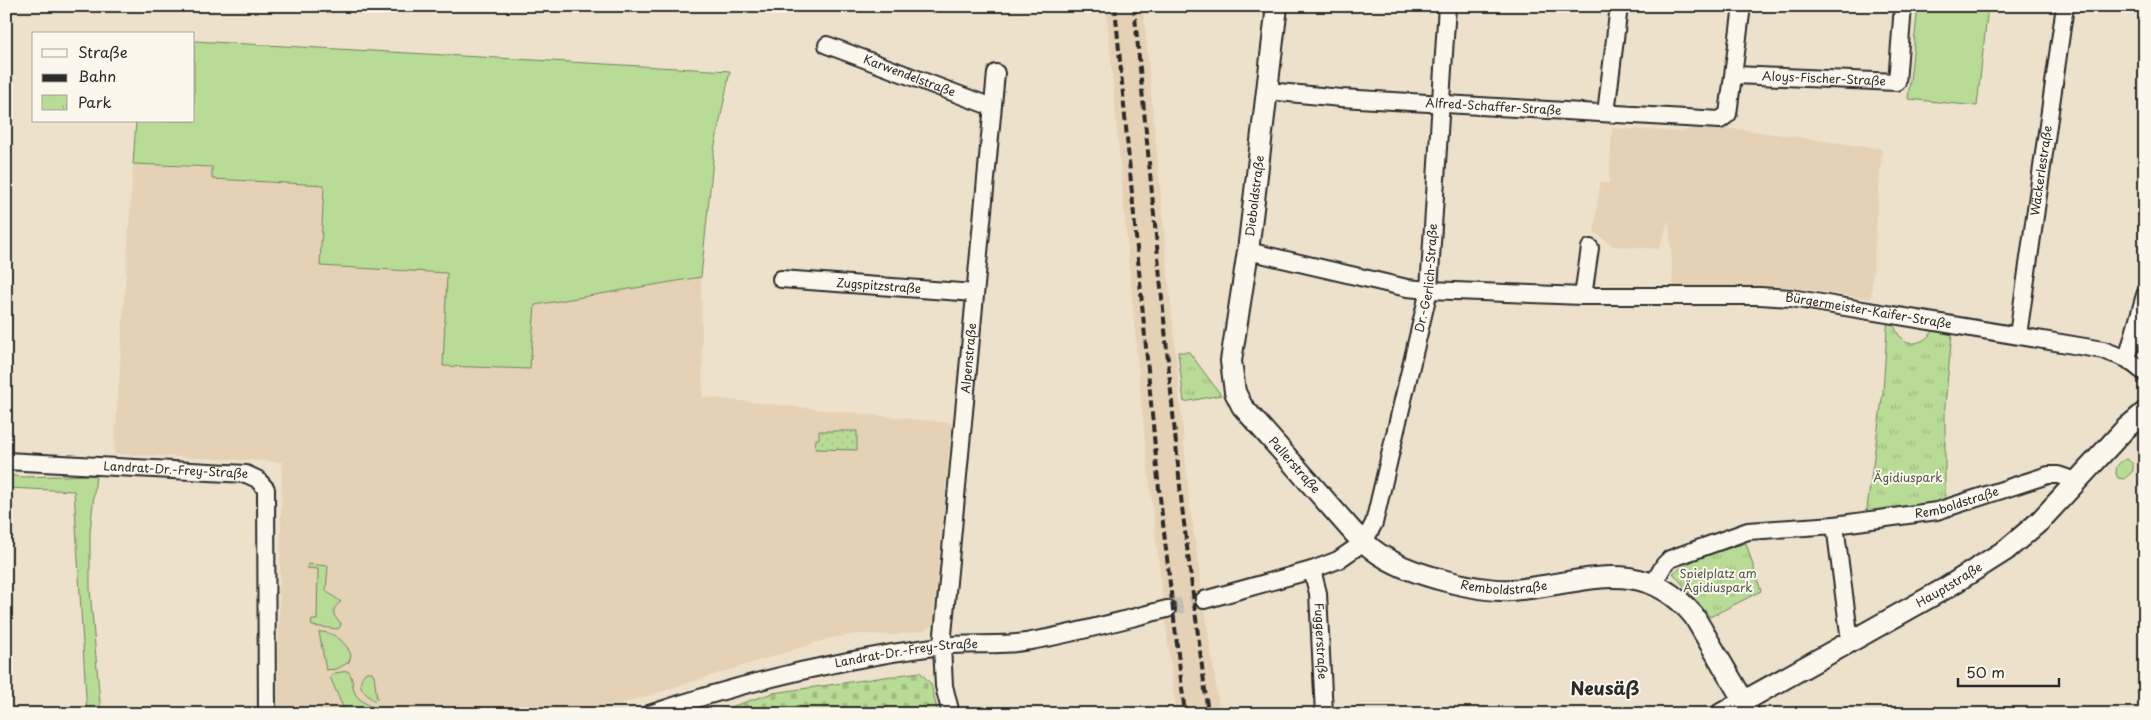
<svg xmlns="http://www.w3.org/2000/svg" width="2151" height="720" font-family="'Playpen Sans',sans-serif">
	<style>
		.built { fill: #e5d2b6 }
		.grass { fill: #b8db95; stroke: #728360 }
		.cemetery { fill: url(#cemetery-stones); stroke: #728360 }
		.park { fill: url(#park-tufts); stroke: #728360 }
		.garden { fill: url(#garden-dots); stroke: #728360 }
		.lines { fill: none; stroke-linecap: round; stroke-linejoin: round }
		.minor-tunnel { stroke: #c7bdac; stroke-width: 16; stroke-dasharray: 16 8; stroke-linecap: butt }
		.minor-casing { stroke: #2b2b2b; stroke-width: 20 }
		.tertiary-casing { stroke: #2b2b2b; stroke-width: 24 }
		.minor { stroke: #fbf7ec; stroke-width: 16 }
		.tertiary { stroke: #fbf7ec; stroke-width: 20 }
		.rail { stroke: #2b2b2b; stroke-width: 4; stroke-dasharray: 8 4; stroke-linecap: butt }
		.labels { text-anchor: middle; stroke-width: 4; stroke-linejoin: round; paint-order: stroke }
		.street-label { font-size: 12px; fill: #2b2b2b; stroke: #fbf7ec }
		.park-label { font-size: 12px; fill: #4e5746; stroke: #fbf7ec }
		.district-label { font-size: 18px; font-weight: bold; fill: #2b2b2b; stroke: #fbf7ec }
	</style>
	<defs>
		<pattern id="cemetery-stones" width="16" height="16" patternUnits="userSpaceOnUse" patternTransform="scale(1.25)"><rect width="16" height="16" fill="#b8db95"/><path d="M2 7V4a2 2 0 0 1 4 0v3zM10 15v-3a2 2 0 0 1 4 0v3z" fill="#9ebc81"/></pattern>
		<pattern id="park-tufts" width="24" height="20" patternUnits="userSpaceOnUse" patternTransform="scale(1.25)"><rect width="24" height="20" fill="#b8db95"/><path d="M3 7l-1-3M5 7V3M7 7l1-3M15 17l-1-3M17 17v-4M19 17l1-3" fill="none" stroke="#9ebc81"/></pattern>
		<pattern id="garden-dots" width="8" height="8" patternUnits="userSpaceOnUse" patternTransform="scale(1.25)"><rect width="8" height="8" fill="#b8db95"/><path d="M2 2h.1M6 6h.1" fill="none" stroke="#9ebc81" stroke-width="1.8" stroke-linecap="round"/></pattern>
	</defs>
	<rect width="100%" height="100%" fill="#eee1cc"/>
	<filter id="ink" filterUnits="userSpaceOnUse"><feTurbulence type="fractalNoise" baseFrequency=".02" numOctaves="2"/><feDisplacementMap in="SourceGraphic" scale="10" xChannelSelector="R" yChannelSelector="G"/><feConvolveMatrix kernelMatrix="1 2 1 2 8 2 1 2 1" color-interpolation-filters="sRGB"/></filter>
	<g filter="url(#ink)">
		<!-- built -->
		<g class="built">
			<polygon points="1106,6 1143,6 1190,506 1220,714 1176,714 1144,434"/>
			<polygon points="1695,127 1739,129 1882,149 1871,299 1789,287 1673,287 1669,220 1659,249 1613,246 1594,232 1600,182 1609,183 1612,128 1682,132"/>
			<polygon points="133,164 213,168 212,179 324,185 432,272 447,273 443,366 535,305 701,277 703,397 952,423 933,625 922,631 895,635 860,634 831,638 590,714 277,714 282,462 114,454"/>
		</g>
		<!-- grass -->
		<g class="grass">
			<polygon points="1918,6 1988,6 1977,106 1908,99"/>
			<polygon points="194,41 730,71 714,150 701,277 535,305 530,369 443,366 447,273 320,266 324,185 212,179 212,167 133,164 136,121 194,121"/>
			<path d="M2127,459l6,5v7l-9,8 -6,-1 -2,-4c0,-8 3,-13 11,-15z"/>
			<polygon points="6,475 23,477 96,475 90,532 90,589 101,714 87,714 74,491 6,488"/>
			<path d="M308,564l20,2 -2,25 15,11c-10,6 -9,14 0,21l-1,4 -2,2 -26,-3 -1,-6h6l1,-51 -11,-1z"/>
			<path d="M319,632c14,-1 29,11 32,24l-2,6 -12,7 -11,1z"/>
			<path d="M348,671c6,7 3,16 8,24 5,8 19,12 27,19l-38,-2 -15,-35 5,-4z"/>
			<path d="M366,672h6l2,3 3,24 -2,2c-11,-7 -21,-17 -9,-29z"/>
		</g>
		<!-- cemetery -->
		<polygon class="cemetery" points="920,672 931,684 938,714 709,714 773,693"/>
		<!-- park -->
		<g class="park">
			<path d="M1888,313l10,21 9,9c16,2 24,-8 33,-21l13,2 -8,81v103l-80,14 18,-130z"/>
			<polygon points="1178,352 1189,352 1221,395 1184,402"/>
			<polygon points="1746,543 1761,591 1710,617 1673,573 1698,558"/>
		</g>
		<!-- garden -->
		<polygon class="garden" points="819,431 857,431 857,450 815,449 816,439 819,439"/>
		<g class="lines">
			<!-- minor-tunnel -->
			<polyline class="minor-tunnel" points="1167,609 1204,600"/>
			<!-- minor casing -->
			<g class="minor-casing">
				<g id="minor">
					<path id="s1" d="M827,45l165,62"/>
					<path id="s2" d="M1735,75l162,7 6,-76"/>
					<path id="s3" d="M1268,91l73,7 379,22 8,-6 14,-108"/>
					<polyline points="1606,113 1619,6"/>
					<path id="s4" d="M1248,251l159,37 22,2 154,6h177l31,2 312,52 24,9 18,14"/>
					<path id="s5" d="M781,279l194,14"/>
					<polyline points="1583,296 1590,248"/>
					<path id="s6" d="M2018,335l47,-329"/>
					<polyline points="2127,359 2145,295"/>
					<path id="s7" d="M6,461l240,13 11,5 9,10 1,225"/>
					<path id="s8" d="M1835,525l102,-14 111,-36h10l18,6"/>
					<path id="s9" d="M1312,570l6,23 6,121"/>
					<polyline points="1653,584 1664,565 1670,559 1748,531 1835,525 1850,641"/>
					<path id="s10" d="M1204,600l108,-30 26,-10 26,-18 10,-19 55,-233 18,-284"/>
					<path id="s11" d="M649,714c95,-32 192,-55 291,-68 30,-4 61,1 91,-5 46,-8 91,-21 136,-32"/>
					<path id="s12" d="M951,714l-7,-28 -2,-41 54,-572"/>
				</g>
			</g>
			<!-- tertiary casing -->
			<g class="tertiary-casing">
				<g id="tertiary">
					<path id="s13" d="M1277,6l-29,245 -17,110 4,31 7,14 112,127c10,9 19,18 30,24 29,18 94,35 128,33 69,-5 129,-38 182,26l49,84 6,14"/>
					<path id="s14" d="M1721,714l225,-126 60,-38 34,-29 85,-92 20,-17"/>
				</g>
			</g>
			<!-- minor -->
			<use href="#minor" class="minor"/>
			<!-- tertiary -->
			<use href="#tertiary" class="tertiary"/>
			<!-- rail -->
			<g class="rail">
				<polyline points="1115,6 1158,480 1185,714"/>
				<polyline points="1134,6 1182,507 1208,714"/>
			</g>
		</g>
	</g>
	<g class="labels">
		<!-- street labels -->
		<g class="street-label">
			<text dy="4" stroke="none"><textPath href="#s1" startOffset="88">Karwendelstraße</textPath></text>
			<text dy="4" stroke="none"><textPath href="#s2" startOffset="89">Aloys-Fischer-Straße</textPath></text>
			<text dy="4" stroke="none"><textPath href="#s3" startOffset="226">Alfred-Schaffer-Straße</textPath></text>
			<text dy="4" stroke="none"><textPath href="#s6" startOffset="166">Wäckerlestraße</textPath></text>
			<text transform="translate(1255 196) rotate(-83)" y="4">Dieboldstraße</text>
			<text dy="4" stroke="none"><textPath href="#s10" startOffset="444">Dr.-Gerlich-Straße</textPath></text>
			<text dy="4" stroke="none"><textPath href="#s5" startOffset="98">Zugspitzstraße</textPath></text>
			<text dy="4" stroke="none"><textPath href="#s4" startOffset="626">Bürgermeister-Kaifer-Straße</textPath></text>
			<text dy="4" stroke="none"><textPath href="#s12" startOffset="358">Alpenstraße</textPath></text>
			<text dy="4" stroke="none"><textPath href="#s13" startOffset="484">Pallerstraße</textPath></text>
			<text dy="4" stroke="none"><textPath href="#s7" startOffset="170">Landrat-Dr.-Frey-Straße</textPath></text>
			<text dy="4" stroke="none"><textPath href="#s8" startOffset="124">Remboldstraße</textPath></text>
			<text dy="4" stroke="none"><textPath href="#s13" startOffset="738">Remboldstraße</textPath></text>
			<text dy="4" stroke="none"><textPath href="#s14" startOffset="262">Hauptstraße</textPath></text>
			<text dy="4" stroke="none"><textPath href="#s9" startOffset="72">Fuggerstraße</textPath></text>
			<text dy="4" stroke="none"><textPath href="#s11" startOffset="265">Landrat-Dr.-Frey-Straße</textPath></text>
		</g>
		<!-- park labels -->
		<g class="park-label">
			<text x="1908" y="482">Ägidiuspark</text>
			<text x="1718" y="578">Spielplatz am<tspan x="1718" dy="14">Ägidiuspark</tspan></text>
		</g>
		<!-- district labels -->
		<g class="district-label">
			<text x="1605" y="695">Neusäß</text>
		</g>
	</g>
	<!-- margin -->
	<rect width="2151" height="720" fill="none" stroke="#fbf7ec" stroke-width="25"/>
	<rect x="12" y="12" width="2126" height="695" fill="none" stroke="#2b2b2b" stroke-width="2" filter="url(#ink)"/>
	<!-- legend -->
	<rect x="32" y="32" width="162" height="90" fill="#fbf7ec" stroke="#a8a59f"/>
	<rect x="42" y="49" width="25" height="8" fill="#fbf7ec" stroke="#a8a59f"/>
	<text x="78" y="58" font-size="15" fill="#2b2b2b">Straße</text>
	<rect x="42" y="74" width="25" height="8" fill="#2b2b2b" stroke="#a8a59f"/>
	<text x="78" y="82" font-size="15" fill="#2b2b2b">Bahn</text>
	<rect x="42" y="95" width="25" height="15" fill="url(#park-tufts)" stroke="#a8a59f"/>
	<text x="78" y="108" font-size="15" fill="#2b2b2b">Park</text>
	<!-- scale -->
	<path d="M1958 678v8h101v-8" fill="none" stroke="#2b2b2b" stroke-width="2.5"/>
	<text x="1966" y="678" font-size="15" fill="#2b2b2b" stroke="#fbf7ec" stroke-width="4" paint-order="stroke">50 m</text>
</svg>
